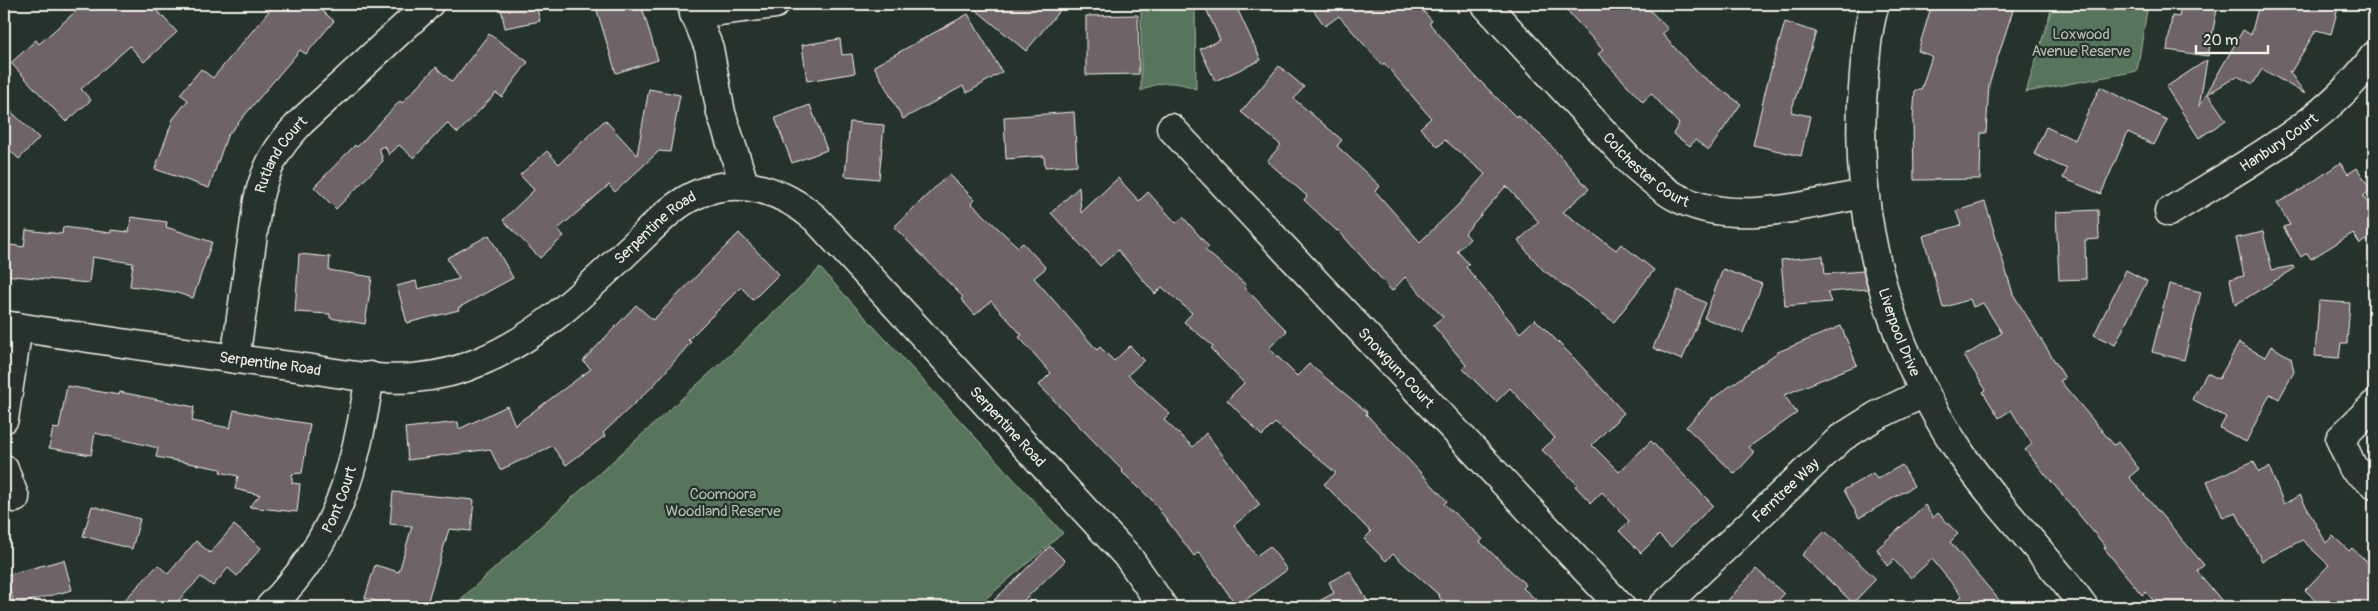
<svg xmlns="http://www.w3.org/2000/svg" width="2378" height="611" font-family="Pangolin,sans-serif">
	<style>
		.green { fill: #56745c; stroke: #a5b2a2 }
		.building { fill: #6d6368; stroke: #f4f1e8 }
		.lines { fill: none; stroke-linecap: round; stroke-linejoin: round }
		.minor-casing { stroke: #f4f1e8; stroke-width: 31 }
		.path { stroke: #f4f1e8; stroke-width: 3; stroke-dasharray: 4 4; stroke-linecap: butt }
		.minor { stroke: #26332d; stroke-width: 28 }
		.labels { text-anchor: middle; stroke-width: 4.5; stroke-linejoin: round; paint-order: stroke }
		.park-label { font-size: 15px; fill: #b5bfb0; stroke: #26332d }
		.street-label { font-size: 15px; fill: #f4f1e8; stroke: #26332d }
	</style>
	<rect width="100%" height="100%" fill="#26332d"/>
	<filter id="ink" filterUnits="userSpaceOnUse"><feTurbulence type="fractalNoise" baseFrequency=".02" numOctaves="2"/><feDisplacementMap in="SourceGraphic" scale="10" xChannelSelector="R" yChannelSelector="G"/><feConvolveMatrix kernelMatrix="1 2 1 2 8 2 1 2 1" color-interpolation-filters="sRGB"/></filter>
	<g filter="url(#ink)">
		<!-- green -->
		<g class="green">
			<path d="M1141,4h54l1,85c-20,-8 -35,-9 -55,2z"/>
			<polygon points="2053,4 2148,4 2137,71 2026,92"/>
			<polygon points="820,268 1063,533 976,607 452,607 731,354"/>
		</g>
		<!-- building -->
		<g class="building">
			<polygon points="84,4 151,4 177,32 144,62 130,46 81,89 91,100 66,122 11,63 36,40 39,44"/>
			<polygon points="275,4 314,4 334,21 306,54 300,50 227,136 209,188 155,169 173,119 188,100 180,94 201,69 213,78"/>
			<polygon points="500,4 536,4 540,21 505,28"/>
			<polygon points="595,4 641,4 658,60 616,73"/>
			<polygon points="969,4 1065,4 1026,51"/>
			<polygon points="1204,4 1235,4 1261,60 1215,81 1200,49 1220,40"/>
			<polygon points="1309,4 1417,4 1432,21 1429,23 1475,76 1516,117 1517,115 1545,139 1589,189 1563,212 1616,250 1621,244 1654,270 1614,322 1543,270 1518,241 1539,222 1506,186 1465,233 1470,239 1457,251 1469,264 1466,267 1520,333 1535,319 1573,357 1624,413 1592,445 1619,472 1651,441 1713,505 1671,547 1659,535 1641,553 1619,531 1629,521 1602,492 1591,503 1575,486 1577,484 1542,450 1555,438 1510,388 1496,402 1463,369 1466,365 1433,325 1443,317 1405,277 1392,291 1338,230 1337,231 1304,200 1307,196 1267,161 1281,145 1241,112 1279,66 1304,87 1294,99 1342,140 1337,146 1380,186 1375,191 1420,242 1458,205 1485,174 1445,140 1438,147 1420,128 1431,118 1384,63 1382,65 1339,16 1325,26"/>
			<polygon points="1561,4 1644,4 1668,29 1662,34 1698,73 1741,104 1709,150 1695,140 1690,146 1673,134 1679,124 1651,93 1643,102 1598,54 1603,50"/>
			<polygon points="1932,4 2015,4 1989,84 1986,133 1981,133 1980,179 1914,180 1913,120 1915,90 1921,90 1932,56 1918,51"/>
			<polygon points="2181,4 2218,4 2208,56 2167,50 2172,16 2179,17"/>
			<polygon points="2259,4 2339,4 2331,34 2316,30 2291,72 2289,71 2305,94 2262,69 2253,84 2237,76 2208,94 2226,120 2199,138 2166,87 2207,60 2199,107 2243,30 2251,35"/>
			<polygon points="968,14 1002,72 967,93 963,86 903,119 874,66"/>
			<polygon points="1138,15 1139,74 1086,75 1086,16"/>
			<polygon points="1785,22 1816,32 1791,112 1810,116 1801,156 1753,145 1767,84"/>
			<polygon points="489,34 528,62 502,97 496,93 458,133 447,123 414,158 399,145 389,155 385,146 379,148 383,161 336,209 314,187 355,145 357,147 400,101 402,103 436,67 452,82"/>
			<polygon points="840,39 842,55 852,54 855,73 807,81 802,45"/>
			<polygon points="2100,87 2167,120 2154,145 2128,132 2101,194 2063,178 2067,169 2034,154 2046,127 2075,140"/>
			<polygon points="649,89 680,95 670,152 659,151 615,192 609,185 558,229 564,236 540,258 503,220 534,190 520,175 547,151 559,164 605,120 637,155"/>
			<polygon points="4,105 39,138 19,159 4,145"/>
			<polygon points="810,105 827,150 792,163 775,118"/>
			<polygon points="1074,112 1077,165 1045,167 1044,156 1006,159 1004,117"/>
			<polygon points="850,122 884,125 879,179 845,176"/>
			<polygon points="2340,163 2348,174 2357,168 2371,190 2363,196 2374,212 2374,234 2360,244 2353,233 2311,259 2307,253 2301,257 2283,227 2290,225 2277,203 2304,188"/>
			<polygon points="949,174 975,200 971,203 1018,247 1023,243 1046,268 1034,278 1097,350 1100,347 1114,361 1130,346 1144,360 1128,375 1170,414 1164,420 1193,447 1206,433 1260,505 1234,525 1256,556 1270,546 1287,570 1237,606 1199,552 1194,556 1151,499 1122,472 1123,471 1039,385 1051,373 1019,337 1022,335 991,301 975,315 961,299 963,297 894,227"/>
			<polygon points="1118,178 1139,201 1148,192 1176,223 1183,217 1209,247 1205,250 1246,285 1245,288 1287,331 1269,348 1297,376 1309,364 1367,412 1366,414 1447,501 1444,504 1483,539 1480,542 1526,585 1523,588 1544,607 1449,607 1439,597 1440,596 1393,554 1386,561 1364,539 1371,532 1324,484 1336,473 1275,423 1262,436 1227,400 1244,383 1211,349 1213,346 1184,322 1192,313 1162,287 1155,294 1118,250 1100,266 1051,213 1079,187 1081,213"/>
			<polygon points="1985,202 2013,294 2065,378 2060,381 2114,445 2118,442 2139,469 2129,477 2204,565 2197,571 2227,607 2159,607 2146,592 2142,595 2104,548 2106,547 2025,450 2032,444 2011,410 1999,418 1983,392 1986,390 1964,356 2002,333 1983,303 1973,307 1970,299 1943,308 1923,236 1961,225 1956,211"/>
			<polygon points="2098,210 2099,239 2085,240 2086,279 2059,280 2056,212"/>
			<polygon points="131,217 167,222 166,227 212,242 193,298 174,292 130,286 133,263 92,257 89,283 4,275 4,244 24,247 26,230 62,234 63,227 111,233 111,230 129,232"/>
			<polygon points="2263,232 2272,270 2293,266 2294,269 2235,305 2230,279 2244,276 2236,238"/>
			<polygon points="739,233 779,274 753,300 741,287 688,340 691,342 653,386 603,433 605,436 566,465 552,446 500,470 490,449 408,460 405,428 458,422 459,429 507,406 515,425 591,369 583,361 636,305 653,320"/>
			<polygon points="489,235 513,278 458,308 459,310 407,323 397,286 416,281 418,289 459,279 447,258"/>
			<polygon points="299,254 330,257 329,270 372,277 365,324 330,318 330,314 295,312"/>
			<polygon points="1823,256 1825,274 1863,271 1868,289 1827,292 1831,302 1785,306 1781,260"/>
			<polygon points="1723,269 1762,284 1743,333 1704,318"/>
			<polygon points="2126,270 2147,281 2115,345 2094,335"/>
			<polygon points="2169,284 2201,292 2184,360 2152,352"/>
			<polygon points="1678,290 1706,303 1682,360 1653,348"/>
			<polygon points="2319,301 2350,303 2347,343 2341,343 2339,358 2315,356"/>
			<polygon points="1841,326 1857,365 1784,395 1797,413 1749,447 1754,453 1735,474 1686,427 1712,399 1778,352"/>
			<polygon points="2239,343 2265,357 2271,346 2291,358 2294,372 2279,399 2270,394 2246,442 2220,428 2226,417 2192,399 2207,373 2219,379"/>
			<polygon points="67,386 119,395 120,392 194,407 192,421 230,428 234,410 272,418 310,424 302,473 292,474 292,483 300,484 297,512 249,507 260,495 235,489 238,476 220,472 221,469 156,457 158,448 95,433 91,455 49,448 53,428 59,429"/>
			<polygon points="2254,461 2259,472 2269,467 2284,504 2300,495 2326,543 2333,536 2349,551 2352,548 2374,568 2374,607 2323,607 2305,590 2329,565 2302,540 2262,561 2236,513 2223,518 2207,481"/>
			<polygon points="1902,465 1914,486 1859,518 1844,490 1873,473 1877,479"/>
			<polygon points="393,492 474,500 471,531 449,529 426,607 404,601 402,607 397,607 365,598 375,565 399,572 412,526 390,524"/>
			<polygon points="1925,505 1933,518 1938,513 1958,534 1950,542 2005,607 1948,607 1962,596 1932,559 1911,578 1894,560 1887,566 1877,549"/>
			<polygon points="92,506 140,519 132,549 83,536"/>
			<polygon points="234,525 261,548 237,576 228,568 213,586 201,577 172,607 118,607 158,565 168,574 196,541 210,553"/>
			<polygon points="1825,531 1876,579 1853,603 1802,555"/>
			<polygon points="1050,546 1065,561 1017,607 987,607"/>
			<polygon points="64,560 72,590 14,605 6,575"/>
			<polygon points="1756,569 1784,594 1772,607 1722,607"/>
			<polygon points="1350,571 1371,607 1308,607 1334,593 1329,582"/>
		</g>
		<g class="lines">
			<!-- minor casing -->
			<g class="minor-casing">
				<g id="minor">
					<polyline points="691,4 709,48 721,113 745,186"/>
					<path id="s1" d="M1485,4l147,159c14,12 27,24 42,33 58,32 129,9 190,-2"/>
					<path id="s2" d="M1875,4c-7,22 -9,47 -11,71 -13,134 21,267 97,379 37,54 85,100 123,153"/>
					<polyline points="694,14 775,4"/>
					<path id="s3" d="M1171,128l450,479"/>
					<path id="s4" d="M2169,212c71,-45 156,-87 205,-156"/>
					<path id="s5" d="M4,325c95,15 191,29 286,41 40,5 84,16 124,12 22,-2 45,-7 65,-16 62,-25 107,-72 155,-117 20,-19 40,-42 66,-52 41,-17 83,-2 115,25l314,340 34,49"/>
					<path id="s6" d="M235,359l23,-159c8,-34 19,-53 43,-78l128,-118"/>
					<polyline points="2374,405 2340,439 2353,468 2374,484"/>
					<polyline points="4,419 18,327"/>
					<polyline points="4,469 15,498"/>
					<path id="s7" d="M270,607c69,-69 85,-138 100,-231"/>
					<path id="s8" d="M1662,607l179,-169 35,-22 48,-23"/>
				</g>
			</g>
			<!-- path -->
			<polyline class="path" points="1451,4 1459,12"/>
			<!-- minor -->
			<use href="#minor" class="minor"/>
		</g>
	</g>
	<g class="labels">
		<!-- park labels -->
		<g class="park-label">
			<text x="2081" y="39">Loxwood<tspan x="2081" dy="17">Avenue Reserve</tspan></text>
			<text x="723" y="499">Coomoora<tspan x="723" dy="17">Woodland Reserve</tspan></text>
		</g>
		<!-- street labels -->
		<g class="street-label">
			<text dy="5" stroke="none"><textPath href="#s4" startOffset="130">Hanbury Court</textPath></text>
			<text dy="5" stroke="none"><textPath href="#s6" startOffset="212">Rutland Court</textPath></text>
			<text dy="5" stroke="none"><textPath href="#s1" startOffset="232">Colchester Court</textPath></text>
			<text dy="5" stroke="none"><textPath href="#s5" startOffset="704">Serpentine Road</textPath></text>
			<text dy="5" stroke="none"><textPath href="#s2" startOffset="334">Liverpool Drive</textPath></text>
			<text dy="5" stroke="none"><textPath href="#s5" startOffset="269">Serpentine Road</textPath></text>
			<text dy="5" stroke="none"><textPath href="#s3" startOffset="329">Snowgum Court</textPath></text>
			<text dy="5" stroke="none"><textPath href="#s5" startOffset="1169">Serpentine Road</textPath></text>
			<text dy="5" stroke="none"><textPath href="#s8" startOffset="170">Ferntree Way</textPath></text>
			<text dy="5" stroke="none"><textPath href="#s7" startOffset="129">Pont Court</textPath></text>
		</g>
	</g>
	<!-- margin -->
	<rect width="2378" height="611" fill="none" stroke="#26332d" stroke-width="20"/>
	<rect x="10" y="10" width="2358" height="591" fill="none" stroke="#f4f1e8" stroke-width="2" filter="url(#ink)"/>
	<!-- scale -->
	<path d="M2196 45v8h72v-8" fill="none" stroke="#f4f1e8" stroke-width="2.5"/>
	<text x="2203" y="45" font-size="15" fill="#f4f1e8" stroke="#26332d" stroke-width="4" paint-order="stroke">20 m</text>
</svg>
